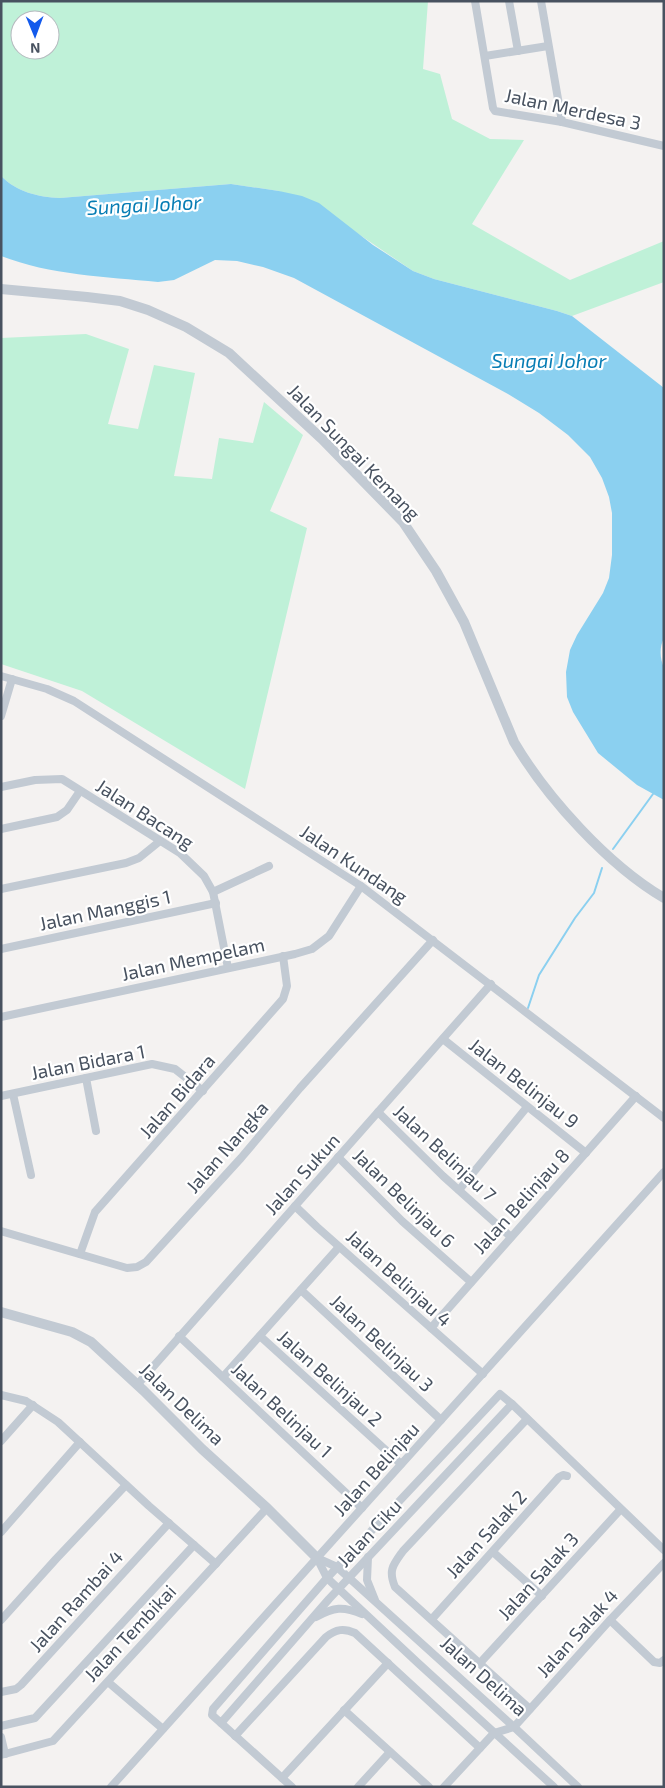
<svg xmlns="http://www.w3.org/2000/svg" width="665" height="1788" font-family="'Exo 2',sans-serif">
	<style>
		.green { fill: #bff1d8; fill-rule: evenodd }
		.water { fill: #8bd0f0 }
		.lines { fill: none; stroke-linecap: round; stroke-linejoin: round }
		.stream { stroke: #8bd0f0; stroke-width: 2 }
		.minor { stroke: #c2cad3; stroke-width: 8 }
		.tertiary { stroke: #c2cad3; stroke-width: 10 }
		.labels { text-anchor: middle; stroke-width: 4.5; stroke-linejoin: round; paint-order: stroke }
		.street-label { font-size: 19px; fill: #485260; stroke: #fff }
		.water-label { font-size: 20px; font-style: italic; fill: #077db4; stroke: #fff }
	</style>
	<rect width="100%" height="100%" fill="#f4f2f1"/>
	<!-- green -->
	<g class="green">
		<path d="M1,1h427l-5,68 17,5 12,45 38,20 34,1 -52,84 98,56 94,-39v41l-92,34 -15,-5 -123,-32 -21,-8 -59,-40 -75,-40 -48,-7 -171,14c-22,-1 -43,-6 -59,-22zM20,20h30v30h-30z"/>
		<polygon points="86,334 129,349 108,424 138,429 154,365 195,373 174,476 212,479 219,438 253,443 264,402 303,435 270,511 307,528 245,789 82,691 1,664 1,338"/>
	</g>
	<!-- water -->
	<path class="water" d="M1,176c16,16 37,21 59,22l171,-14 48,7 23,5 17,7 54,42 40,26 21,8 123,32 15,5 92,72v250c-5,10 -4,20 0,30v132l-27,-15 -39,-32 -25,-41 -6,-15 -1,-25 4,-22 7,-15 26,-42 6,-15 3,-23v-42l-3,-16 -7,-19 -12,-21 -22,-22 -29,-22 -31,-19 -214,-116 -31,-11 -26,-6 -22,-1 -41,20 -16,2c-52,-5 -108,-7 -157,-26z"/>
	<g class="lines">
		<!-- stream -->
		<g class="stream">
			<polyline points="613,849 653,794"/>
			<polyline points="528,1008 539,975 575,918 594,893 602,868"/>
		</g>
		<!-- minor -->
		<g class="minor">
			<polyline points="475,1 493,108 495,111 562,122 664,146"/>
			<polyline points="509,1 518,51"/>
			<polyline points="541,1 562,122"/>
			<polyline points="485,56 548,46"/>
			<polyline points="1,676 47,689 74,701 361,886 664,1118"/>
			<polyline points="1,716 12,679"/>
			<polyline points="1,787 35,780 62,779 180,853 204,876 213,892 228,968"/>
			<polyline points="1,829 57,817 67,810 80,791"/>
			<polyline points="1,889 126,863 139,858 160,841"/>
			<polyline points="213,892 269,866"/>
			<polyline points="1,949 216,903"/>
			<polyline points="1,1017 295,954 312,949 329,936 361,886"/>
			<polyline points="443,1039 586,1153"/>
			<polyline points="86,1078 96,1131"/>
			<polyline points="13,1094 31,1175"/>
			<polyline points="1,1096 152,1064 175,1069 203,1091"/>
			<polyline points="378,1112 443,1176 511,1237"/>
			<polyline points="338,1157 402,1221 471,1282"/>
			<polyline points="459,1190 527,1107"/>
			<polyline points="295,1206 317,1227 483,1374"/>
			<polyline points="1,1231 127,1268 137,1267 146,1262 241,1158 300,1088 433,940"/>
			<polyline points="80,1254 95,1212 283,999 287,986 283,956"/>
			<polyline points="301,1290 441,1420"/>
			<polyline points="431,1328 636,1096"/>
			<polyline points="179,1336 362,1508"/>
			<polyline points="260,1336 401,1464"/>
			<polyline points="223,1377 339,1247"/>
			<polyline points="137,1385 491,984"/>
			<polygon points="500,1394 512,1404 329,1599 221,1723 212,1715 213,1709 327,1578"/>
			<polyline points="1,1395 26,1401 58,1422 149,1506 216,1564"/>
			<polyline points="512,1404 664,1550"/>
			<path d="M527,1419l-124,132c-10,14 -15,19 -8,36l135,122"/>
			<polyline points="1,1441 33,1405"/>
			<polyline points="1,1532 80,1442"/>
			<polyline points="493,1552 542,1596"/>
			<polyline points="368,1557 367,1580 375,1600"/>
			<polyline points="317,1558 337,1567 514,1727 578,1787"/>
			<polyline points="317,1558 327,1578 418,1663 554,1787"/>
			<path d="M316,1617c18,-10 27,-11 46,-3"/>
			<polyline points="432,1619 559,1477 563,1475 567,1476"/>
			<polyline points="1,1620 56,1559 126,1485"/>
			<polyline points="610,1620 654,1662 660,1663 664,1660"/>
			<polyline points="480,1663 620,1510"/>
			<polyline points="108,1682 163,1729"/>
			<polyline points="1,1692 16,1689 21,1685 169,1523"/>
			<polyline points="344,1710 429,1787"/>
			<polyline points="221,1723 292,1787"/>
			<polyline points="1,1726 35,1718 194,1545"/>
			<path d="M235,1736l91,-99c10,-8 18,-9 29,-4l125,115"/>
			<polyline points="1,1737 5,1754"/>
			<polyline points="1,1755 53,1741 267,1508"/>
			<polyline points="282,1778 388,1663"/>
			<polyline points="111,1787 664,1172"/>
			<polyline points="358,1787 390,1752"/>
			<polyline points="444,1787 494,1733 514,1727 610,1620 664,1563"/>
		</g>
		<!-- tertiary -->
		<g class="tertiary">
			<path d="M1,289l86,8 33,4 28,9 38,17 43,26 93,86 81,83 33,49 28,51 50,120c33,56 94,123 150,156"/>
			<polyline points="1,1312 72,1332 91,1342 144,1391 202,1449 267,1508 317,1558"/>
		</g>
	</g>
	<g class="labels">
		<!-- street labels -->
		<g class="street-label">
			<text transform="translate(573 109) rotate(12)" y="7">Jalan Merdesa 3</text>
			<text transform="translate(354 452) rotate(46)" y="7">Jalan Sungai Kemang</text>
			<text transform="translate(145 814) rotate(33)" y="7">Jalan Bacang</text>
			<text transform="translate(354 864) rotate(34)" y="7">Jalan Kundang</text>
			<text transform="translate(105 910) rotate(-12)" y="7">Jalan Manggis 1</text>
			<text transform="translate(193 959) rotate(-12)" y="7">Jalan Mempelam</text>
			<text transform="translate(88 1062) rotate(-11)" y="7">Jalan Bidara 1</text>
			<text transform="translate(524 1083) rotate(38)" y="7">Jalan Belinjau 9</text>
			<text transform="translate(177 1096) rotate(-49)" y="7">Jalan Bidara</text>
			<text transform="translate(227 1147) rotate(-49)" y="7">Jalan Nangka</text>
			<text transform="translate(445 1153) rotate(43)" y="7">Jalan Belinjau 7</text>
			<text transform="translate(302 1174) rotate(-48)" y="7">Jalan Sukun</text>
			<text transform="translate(404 1198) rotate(44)" y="7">Jalan Belinjau 6</text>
			<text transform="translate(521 1201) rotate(-48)" y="7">Jalan Belinjau 8</text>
			<text transform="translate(399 1278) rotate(42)" y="7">Jalan Belinjau 4</text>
			<text transform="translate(382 1343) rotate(43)" y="7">Jalan Belinjau 3</text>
			<text transform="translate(330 1378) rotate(42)" y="7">Jalan Belinjau 2</text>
			<text transform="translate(182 1404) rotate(44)" y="7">Jalan Delima</text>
			<text transform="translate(282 1410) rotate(43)" y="7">Jalan Belinjau 1</text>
			<text transform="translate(376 1469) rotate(-48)" y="7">Jalan Belinjau</text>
			<text transform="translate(369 1533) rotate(-47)" y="7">Jalan Ciku</text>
			<text transform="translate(486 1534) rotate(-48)" y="7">Jalan Salak 2</text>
			<text transform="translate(538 1576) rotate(-48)" y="7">Jalan Salak 3</text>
			<text transform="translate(76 1601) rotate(-48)" y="7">Jalan Rambai 4</text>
			<text transform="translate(130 1633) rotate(-47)" y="7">Jalan Tembikai</text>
			<text transform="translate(577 1633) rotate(-48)" y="7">Jalan Salak 4</text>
			<text transform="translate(484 1676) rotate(42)" y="7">Jalan Delima</text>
		</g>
		<!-- water labels -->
		<g class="water-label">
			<text transform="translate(144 205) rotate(-3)" y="7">Sungai Johor</text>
			<text x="549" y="368">Sungai Johor</text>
		</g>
	</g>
	<!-- border -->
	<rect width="665" height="1788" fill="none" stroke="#485260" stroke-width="5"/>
	<!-- north arrow -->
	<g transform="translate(35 35) rotate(179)"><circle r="24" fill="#ffffff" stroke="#b6babf"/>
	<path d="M0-4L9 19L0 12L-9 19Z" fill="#135aec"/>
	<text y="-8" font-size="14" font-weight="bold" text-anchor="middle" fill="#485260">N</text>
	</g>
</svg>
